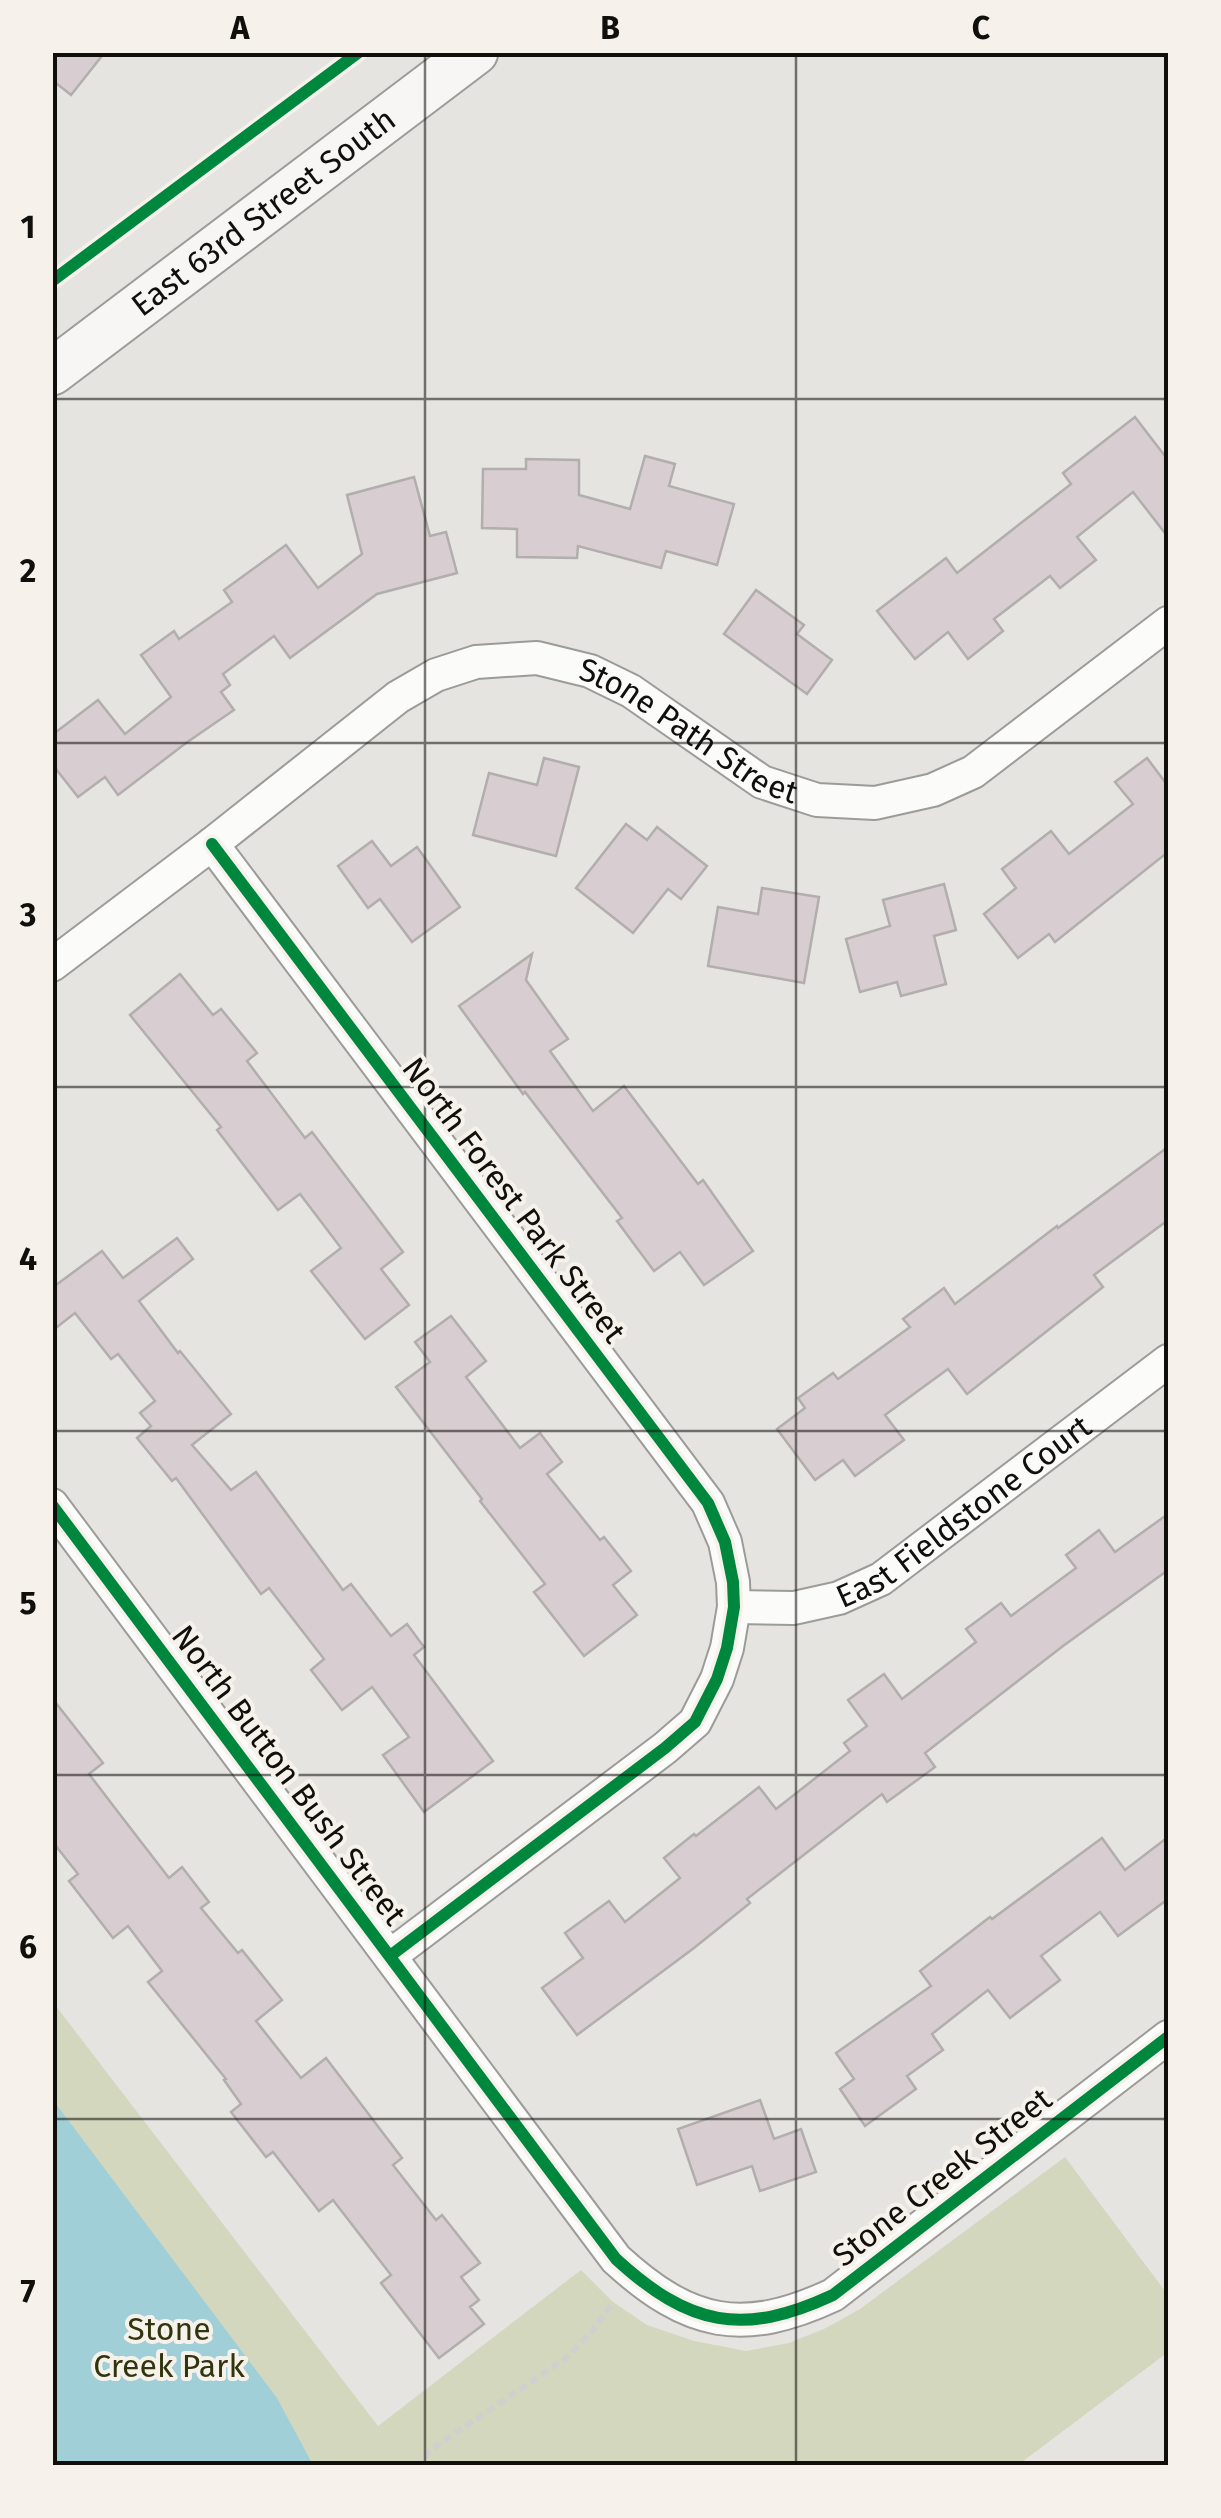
<svg xmlns="http://www.w3.org/2000/svg" width="1221" height="2518" font-family="'Fira Sans',sans-serif">
	<style>
		.green { fill: #d3d7bd }
		.water { fill: #a1cfd7 }
		.building { fill: #d8cdd0; stroke: #b1aead; stroke-width: 2.5 }
		.lines { fill: none; stroke-linecap: round; stroke-linejoin: round }
		.minor-casing { stroke: #9c9b98; stroke-width: 36 }
		.secondary-casing { stroke: #9c9b98; stroke-width: 49 }
		.path { stroke: #d1d0cf; stroke-width: 6; stroke-dasharray: 8 5; stroke-linecap: butt }
		.minor { stroke: #fbfbfa; stroke-width: 32 }
		.secondary { stroke: #f8f6f4; stroke-width: 45 }
		.cycleway-casing { stroke: #f6f2eb; stroke-width: 19 }
		.cycleway { stroke: #00873e; stroke-width: 12 }
		.grid { fill: none; stroke: #100f0c; stroke-width: 2.5; stroke-opacity: 0.55 }
		.labels { text-anchor: middle; stroke-width: 8; stroke-linejoin: round; paint-order: stroke }
		.street-label { font-size: 32px; fill: #100f0c; stroke: #f6f2eb }
		.park-label { font-size: 32px; fill: #31350e; stroke: #f6f2eb }
		.neatline { fill: none; stroke: #100f0c; stroke-width: 4 }
		.grid-label { font-size: 32px; text-anchor: middle; font-weight: bold; fill: #100f0c }
	</style>
	<rect width="100%" height="100%" fill="#e6e4e0"/>
	<!-- green -->
	<polygon class="green" points="52,2001 378,2426 581,2270 613,2302 647,2325 694,2341 746,2351 789,2343 826,2328 860,2309 1065,2157 1168,2295 1168,2352 1018,2465 53,2465"/>
	<!-- water -->
	<polygon class="water" points="53,2100 277,2398 313,2465 53,2465"/>
	<!-- building -->
	<g class="building">
		<polygon points="52,52 105,52 71,95 52,80"/>
		<polygon points="1135,417 1168,460 1168,537 1133,492 1077,537 1096,560 1060,588 1050,576 994,619 1003,631 968,659 948,632 915,659 877,611 946,558 957,573 1071,484 1063,473"/>
		<polygon points="645,456 675,464 669,486 734,504 717,565 666,551 661,568 578,546 577,558 517,557 517,529 482,528 483,469 526,469 526,459 579,460 579,495 630,509"/>
		<polygon points="414,477 430,536 446,532 457,573 377,594 290,658 274,636 223,674 230,685 221,692 234,710 186,743 118,795 105,777 78,797 52,764 52,735 98,700 125,734 171,697 141,655 174,631 179,639 232,602 224,590 286,545 318,588 362,554 347,495"/>
		<polygon points="756,590 804,625 797,634 832,660 807,694 724,634"/>
		<polygon points="544,758 579,767 556,856 473,835 489,773 537,785"/>
		<polygon points="1147,758 1168,786 1168,852 1055,942 1049,934 1018,958 984,914 1016,888 1002,869 1051,831 1069,854 1133,804 1115,782"/>
		<polygon points="626,824 647,840 657,827 707,866 681,899 668,889 633,933 576,888"/>
		<polygon points="372,841 391,866 417,847 460,907 412,942 380,899 368,908 338,866"/>
		<polygon points="944,884 956,930 934,936 946,984 901,996 897,982 860,992 846,939 890,926 883,900"/>
		<polygon points="762,888 819,897 804,983 708,966 718,907 758,914"/>
		<polygon points="532,954 526,980 568,1039 550,1051 593,1111 624,1086 698,1184 703,1180 753,1251 704,1285 680,1252 654,1271 617,1221 622,1218 525,1092 523,1094 459,1006"/>
		<polygon points="180,974 213,1015 221,1009 257,1053 247,1061 305,1138 312,1132 403,1252 381,1269 409,1305 365,1339 311,1271 341,1248 300,1194 278,1210 217,1130 221,1127 130,1015"/>
		<polygon points="1168,1147 1168,1220 1094,1275 1103,1287 967,1394 948,1369 885,1415 904,1440 855,1476 843,1460 815,1480 777,1429 805,1408 798,1398 833,1373 838,1379 910,1327 903,1319 944,1288 955,1304 1057,1226 1058,1228"/>
		<polygon points="177,1238 193,1259 139,1301 178,1353 180,1351 231,1414 192,1445 231,1490 256,1472 343,1590 351,1584 391,1636 407,1624 424,1647 414,1655 493,1761 424,1812 383,1755 409,1737 372,1687 342,1710 311,1670 324,1659 269,1588 261,1594 176,1478 172,1481 137,1438 151,1426 140,1413 155,1401 118,1354 111,1359 75,1313 52,1331 52,1288 102,1251 123,1278"/>
		<polygon points="451,1316 486,1361 466,1377 520,1448 540,1433 562,1462 547,1474 600,1540 604,1537 631,1571 613,1585 637,1615 584,1656 534,1592 545,1584 480,1501 482,1499 396,1387 430,1362 415,1342"/>
		<polygon points="1168,1514 1168,1570 1063,1646 925,1753 935,1767 887,1802 882,1794 747,1899 750,1903 694,1948 577,2035 542,1988 583,1958 565,1933 609,1901 625,1922 680,1878 664,1858 694,1834 696,1836 759,1787 776,1809 850,1751 844,1743 867,1726 848,1700 884,1674 902,1699 976,1642 966,1629 1001,1603 1011,1616 1076,1568 1066,1555 1099,1530 1115,1552"/>
		<polygon points="52,1698 103,1763 89,1774 118,1812 169,1878 182,1867 209,1902 201,1908 238,1953 242,1950 282,2000 256,2021 301,2078 326,2058 402,2158 393,2165 436,2220 442,2215 480,2263 461,2277 479,2300 470,2307 484,2324 439,2358 381,2283 391,2275 333,2200 319,2211 273,2152 266,2157 231,2112 241,2104 224,2080 226,2079 148,1982 162,1971 128,1926 113,1938 69,1881 78,1874 52,1841"/>
		<polygon points="1168,1837 1168,1899 1118,1936 1100,1912 1041,1956 1060,1980 1010,2018 988,1990 932,2034 943,2050 907,2076 916,2089 865,2126 840,2089 854,2079 836,2053 931,1986 920,1971 990,1917 992,1919 1102,1838 1125,1870"/>
		<polygon points="760,2100 774,2139 801,2129 816,2172 760,2191 752,2166 697,2185 678,2129"/>
	</g>
	<g class="lines">
		<!-- minor casing -->
		<g class="minor-casing">
			<g id="minor">
				<polyline points="212,844 708,1503 725,1542 733,1582 734,1607 727,1648 717,1679 695,1722 665,1748 390,1956"/>
				<path id="s1" d="M52,965l160,-121 186,-147 38,-22 40,-13 61,-4 53,13 41,20 131,91 55,18 58,3 58,-13 40,-18 195,-149"/>
				<path d="M52,1505l564,754c73,67 127,78 217,36l335,-258"/>
				<path id="s2" d="M734,1607l60,1 45,-10 42,-19 287,-218"/>
			</g>
		</g>
		<!-- secondary casing -->
		<g class="secondary-casing">
			<g id="secondary">
				<path id="s3" d="M52,372l423,-320"/>
			</g>
		</g>
		<!-- path -->
		<polyline class="path" points="415,2466 432,2449 566,2358 593,2330 613,2302"/>
		<!-- minor -->
		<use href="#minor" class="minor"/>
		<!-- secondary -->
		<use href="#secondary" class="secondary"/>
		<!-- cycleway casing -->
		<g class="cycleway-casing">
			<g id="cycleway">
				<polyline points="52,281 359,52"/>
				<polyline points="212,844 708,1503 725,1542 733,1582 734,1607 727,1648 717,1679 695,1722 665,1748 390,1956"/>
				<path d="M52,1505l564,754c73,67 127,78 217,36l335,-258"/>
			</g>
		</g>
		<!-- cycleway -->
		<use href="#cycleway" class="cycleway"/>
	</g>
	<!-- grid -->
	<path class="grid" d="M425,52v2414M796,52v2414M52,399h1116M52,743h1116M52,1087h1116M52,1431h1116M52,1775h1116M52,2119h1116"/>
	<g class="labels">
		<!-- street labels -->
		<g class="street-label">
			<text dy="11" stroke="none"><textPath href="#s3" startOffset="265">East 63rd Street South</textPath></text>
			<text dy="11" stroke="none"><textPath href="#s1" startOffset="755">Stone Path Street</textPath></text>
			<text transform="translate(514 1200) rotate(53)" y="11">North Forest Park Street</text>
			<text dy="11" stroke="none"><textPath href="#s2" startOffset="258">East Fieldstone Court</textPath></text>
			<text transform="translate(289 1775) rotate(53)" y="11">North Button Bush Street</text>
			<text transform="translate(942 2177) rotate(-38)" y="11">Stone Creek Street</text>
		</g>
		<!-- park labels -->
		<g class="park-label">
			<text x="169" y="2340">Stone<tspan x="169" dy="37">Creek Park</tspan></text>
		</g>
	</g>
	<!-- border -->
	<rect width="1221" height="2518" fill="none" stroke="#f6f2eb" stroke-width="110"/>
	<rect x="55" y="55" width="1111" height="2408" class="neatline"/>
	<g class="grid-label">
		<text x="240" y="39">A</text>
		<text x="610" y="39">B</text>
		<text x="981" y="39">C</text>
		<text x="28" y="238">1</text>
		<text x="28" y="582">2</text>
		<text x="28" y="926">3</text>
		<text x="28" y="1270">4</text>
		<text x="28" y="1614">5</text>
		<text x="28" y="1958">6</text>
		<text x="28" y="2302">7</text>
	</g>
</svg>
